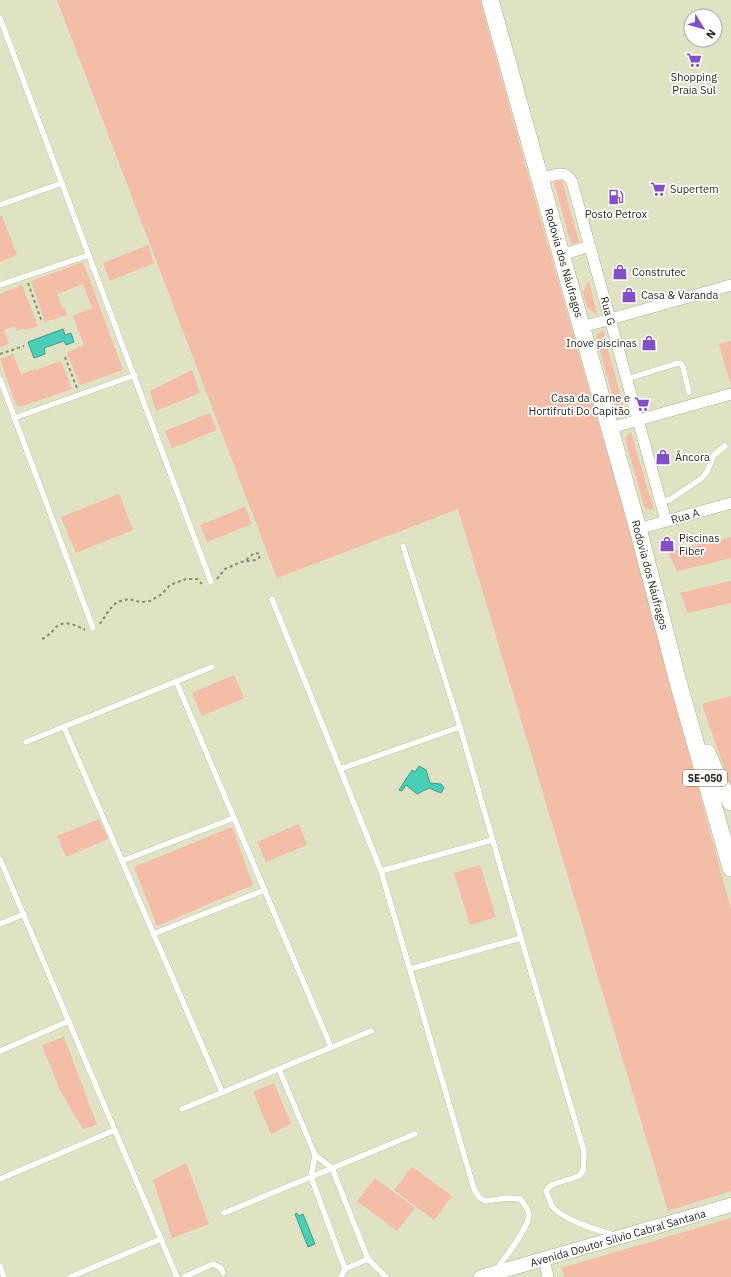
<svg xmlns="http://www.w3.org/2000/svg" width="731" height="1277" font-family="'IBM Plex Sans',sans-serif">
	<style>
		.green { fill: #f3bda8 }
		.water { fill: #4bceb6; stroke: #409c88 }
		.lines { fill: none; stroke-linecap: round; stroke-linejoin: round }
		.service-casing { stroke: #aaac8f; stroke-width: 6 }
		.minor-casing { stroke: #aaac8f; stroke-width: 12 }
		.tertiary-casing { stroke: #aaac8f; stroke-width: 15 }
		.primary-casing { stroke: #aaac8f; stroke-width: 18 }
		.path { stroke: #888a74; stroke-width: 2; stroke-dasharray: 3 3; stroke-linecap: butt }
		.service { stroke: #fff; stroke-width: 5.5 }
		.minor { stroke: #fff; stroke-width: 11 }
		.tertiary { stroke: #fff; stroke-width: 14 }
		.primary { stroke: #fff; stroke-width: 17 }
		.labels { text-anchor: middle; stroke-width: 3.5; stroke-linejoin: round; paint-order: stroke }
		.shield { fill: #fff; stroke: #686861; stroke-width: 1 }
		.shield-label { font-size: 10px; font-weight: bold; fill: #27281d }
		.poi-label { font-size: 11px; fill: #27281d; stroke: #fff; text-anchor: start }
		.street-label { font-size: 11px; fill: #27281d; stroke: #fff }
	</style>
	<rect width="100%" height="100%" fill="#dfe2c3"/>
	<!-- green -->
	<g class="green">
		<polygon points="57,0 480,0 539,214 624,512 731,910 731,1191 668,1211 458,509 277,578"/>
		<polygon points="562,180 579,242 571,244 554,182"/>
		<polygon points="2,216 17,255 0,262 0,217"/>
		<polygon points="148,245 154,263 110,281 103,263"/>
		<polygon points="83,262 123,370 80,385 67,353 84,345 73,316 92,308 83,284 57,294 62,308 64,307 67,315 45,322 31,281"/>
		<polygon points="589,281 597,315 587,307 583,292"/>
		<polygon points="22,285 38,326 25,330 23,328 17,331 15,326 4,330 9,344 0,347 0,294"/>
		<polygon points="603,331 626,416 617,411 596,337 597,334"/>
		<polygon points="731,341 731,382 730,382 719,344"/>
		<polygon points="13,354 21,374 35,369 36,370 61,361 72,389 20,407 16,404 0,359"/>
		<polygon points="192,370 200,393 156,411 150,391"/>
		<polygon points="210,413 217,430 172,448 165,431"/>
		<polygon points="631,432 654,510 648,509 644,506 626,442 625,438"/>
		<polygon points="119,494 133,530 76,553 61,517"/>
		<polygon points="245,507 252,524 207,542 200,525"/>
		<polygon points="731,537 731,558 677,571 668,552"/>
		<polygon points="731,581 731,603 688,613 680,593"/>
		<polygon points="234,675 244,698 202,716 192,693"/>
		<polygon points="731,696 731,788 702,704"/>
		<polygon points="99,819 108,839 66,857 57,836"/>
		<polygon points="299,824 307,845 266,862 257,842"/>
		<polygon points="232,827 253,885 157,926 134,867"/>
		<polygon points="480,865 496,917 470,925 454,873"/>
		<polygon points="64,1037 97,1125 83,1129 60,1090 42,1045"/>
		<polygon points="274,1083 291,1124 271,1134 253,1092"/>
		<polygon points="186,1163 209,1224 172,1238 153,1180"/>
		<polygon points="412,1167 452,1196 434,1220 394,1190"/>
		<polygon points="375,1178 415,1208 397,1231 357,1201"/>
		<polygon points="731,1218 731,1277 564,1277 562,1268"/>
	</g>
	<!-- water -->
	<g class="water">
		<polygon points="63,329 65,335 71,333 74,342 66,345 64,341 44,348 45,354 34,358 28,342"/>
		<polygon points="419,766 426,770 430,783 441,784 444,788 441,793 429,788 417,794 406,785 402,791 399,790 412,770 415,772"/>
		<polygon points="297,1213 299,1216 303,1214 315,1244 308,1247 295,1214"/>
	</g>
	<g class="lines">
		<!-- service casing -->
		<g class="service-casing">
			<g id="service">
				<polyline points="0,18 211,582"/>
				<polyline points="0,205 62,183"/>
				<polyline points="0,285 89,255"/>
				<polyline points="0,379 93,628"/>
				<polyline points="627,379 678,363 681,364 683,367 689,392"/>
				<polyline points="14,418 135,375"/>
				<polyline points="661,502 671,499 702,478 707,472 714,455 725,446"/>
				<path d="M403,546l57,181 61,211 63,213 -1,20 -4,5 -28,9 -5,6c2,5 4,11 6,15 10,14 46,24 62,29"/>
				<path d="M272,599l109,272 93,318 5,8 6,4 23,-3 12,1c4,5 9,10 9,16 0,12 -25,44 -33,55"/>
				<polyline points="176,681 331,1047"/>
				<polyline points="64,727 222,1092"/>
				<polyline points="26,742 212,667"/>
				<polyline points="340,769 460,727"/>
				<polyline points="0,859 177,1277"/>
				<polyline points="122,861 234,818"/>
				<polyline points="381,871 492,840"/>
				<polyline points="0,924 24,914"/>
				<polyline points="153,934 265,890"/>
				<polyline points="410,969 521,938"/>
				<polyline points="0,1051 69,1021"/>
				<polyline points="279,1069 315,1155 332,1168 368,1259 386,1277"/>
				<polyline points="182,1109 371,1031"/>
				<polyline points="315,1155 311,1177 345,1269 341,1277"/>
				<polyline points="0,1179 115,1130"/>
				<polyline points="224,1213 415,1134"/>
				<polyline points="0,1266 4,1277"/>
				<polyline points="345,1269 368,1259"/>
				<polyline points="70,1277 161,1239"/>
				<polyline points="184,1277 213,1264 221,1268 223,1273"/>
			</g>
		</g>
		<!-- minor casing -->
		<g class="minor-casing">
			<g id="minor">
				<path d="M540,179c11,-3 26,-11 32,3l94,339"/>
				<polyline points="561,255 590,246"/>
				<polyline points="582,327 731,285"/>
				<polyline points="610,428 731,394"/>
				<polyline points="638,529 731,503"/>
				<polyline points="544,1259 548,1277"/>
			</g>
		</g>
		<!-- tertiary casing -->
		<g class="tertiary-casing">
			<polyline id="tertiary" points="481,1277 731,1205"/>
		</g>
		<!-- primary casing -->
		<g class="primary-casing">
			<g id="primary">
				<polyline points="490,0 638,529 680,689 731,868"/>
				<polyline points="707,753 721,786 731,802"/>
			</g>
		</g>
		<!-- path -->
		<g class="path">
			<polyline points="28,283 42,322"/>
			<polyline points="0,354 24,346"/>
			<polyline points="65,357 77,388"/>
			<path d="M217,579l8,-10 16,-7 14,-2 4,-2 1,-4c-7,-3 -11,4 -16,8"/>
			<polyline points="100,624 109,610 117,602 129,599 140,602 150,601 162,594 170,585 186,579 197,579 202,584"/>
			<path d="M42,639c6,-3 9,-6 13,-11 9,-9 21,-3 30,2"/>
		</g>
		<!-- service -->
		<use href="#service" class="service"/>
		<!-- minor -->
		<use href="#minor" class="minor"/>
		<!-- tertiary -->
		<use href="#tertiary" class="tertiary"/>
		<!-- primary -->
		<use href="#primary" class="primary"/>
	</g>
	<!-- icons -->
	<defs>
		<g id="supermarket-bare" transform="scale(1.2)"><path d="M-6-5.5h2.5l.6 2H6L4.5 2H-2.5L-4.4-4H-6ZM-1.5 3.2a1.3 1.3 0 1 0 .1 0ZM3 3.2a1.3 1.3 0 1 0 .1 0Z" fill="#834ec6" stroke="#fff" stroke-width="2.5" paint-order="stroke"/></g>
		<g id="fuel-bare" transform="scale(1.2)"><path d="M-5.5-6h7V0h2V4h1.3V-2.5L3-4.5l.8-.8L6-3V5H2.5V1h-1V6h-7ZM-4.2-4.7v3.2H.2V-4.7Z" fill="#834ec6" stroke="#fff" stroke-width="2.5" paint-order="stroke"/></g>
		<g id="shop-bare" transform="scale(1.2)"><path d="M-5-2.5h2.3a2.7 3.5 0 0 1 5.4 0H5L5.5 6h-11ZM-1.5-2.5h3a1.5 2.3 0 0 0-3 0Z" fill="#834ec6" stroke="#fff" stroke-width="2.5" paint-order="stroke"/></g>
	</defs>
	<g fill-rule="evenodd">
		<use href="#supermarket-bare" x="694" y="60"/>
		<use href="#supermarket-bare" x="658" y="189"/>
		<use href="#fuel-bare" x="616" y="197"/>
		<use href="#shop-bare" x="620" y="272"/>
		<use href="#shop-bare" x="629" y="295"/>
		<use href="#shop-bare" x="649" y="343"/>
		<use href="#supermarket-bare" x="642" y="404"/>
		<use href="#shop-bare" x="663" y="457"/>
		<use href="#shop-bare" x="667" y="544"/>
	</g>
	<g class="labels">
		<!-- shield labels -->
		<rect class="shield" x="683" y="770" width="44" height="16" rx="3"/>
		<g class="shield-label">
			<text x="705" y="782">SE-050</text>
		</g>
		<!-- poi labels -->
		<g class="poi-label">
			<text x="694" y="81" text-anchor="middle">Shopping<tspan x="694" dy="13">Praia Sul</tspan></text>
			<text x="670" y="193">Supertem</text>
			<text x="616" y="218" text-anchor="middle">Posto Petrox</text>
			<text x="632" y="276">Construtec</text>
			<text x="641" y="299">Casa &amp; Varanda</text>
			<text x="637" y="347" text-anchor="end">Inove piscinas</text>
			<text x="630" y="402" text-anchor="end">Casa da Carne e<tspan x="630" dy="13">Hortifruti Do Capitão</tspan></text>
			<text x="675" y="461">Âncora</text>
			<text x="679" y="542">Piscinas<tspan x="679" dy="13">Fiber</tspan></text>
		</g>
		<!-- street labels -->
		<g class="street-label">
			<text transform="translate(564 263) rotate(74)" y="4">Rodovia dos Náufragos</text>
			<text transform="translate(608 311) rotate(75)" y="4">Rua G</text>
			<text transform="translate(685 516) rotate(-16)" y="4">Rua A</text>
			<text transform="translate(650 575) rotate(75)" y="4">Rodovia dos Náufragos</text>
			<text transform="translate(618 1238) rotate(-16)" y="4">Avenida Doutor Silvio Cabral Santana</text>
		</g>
	</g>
	<!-- north arrow -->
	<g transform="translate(703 28) rotate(127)"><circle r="19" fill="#ffffff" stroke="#a9a9a5"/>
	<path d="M0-3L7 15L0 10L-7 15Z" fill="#834ec6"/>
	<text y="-6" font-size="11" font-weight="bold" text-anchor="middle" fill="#27281d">N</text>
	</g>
</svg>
